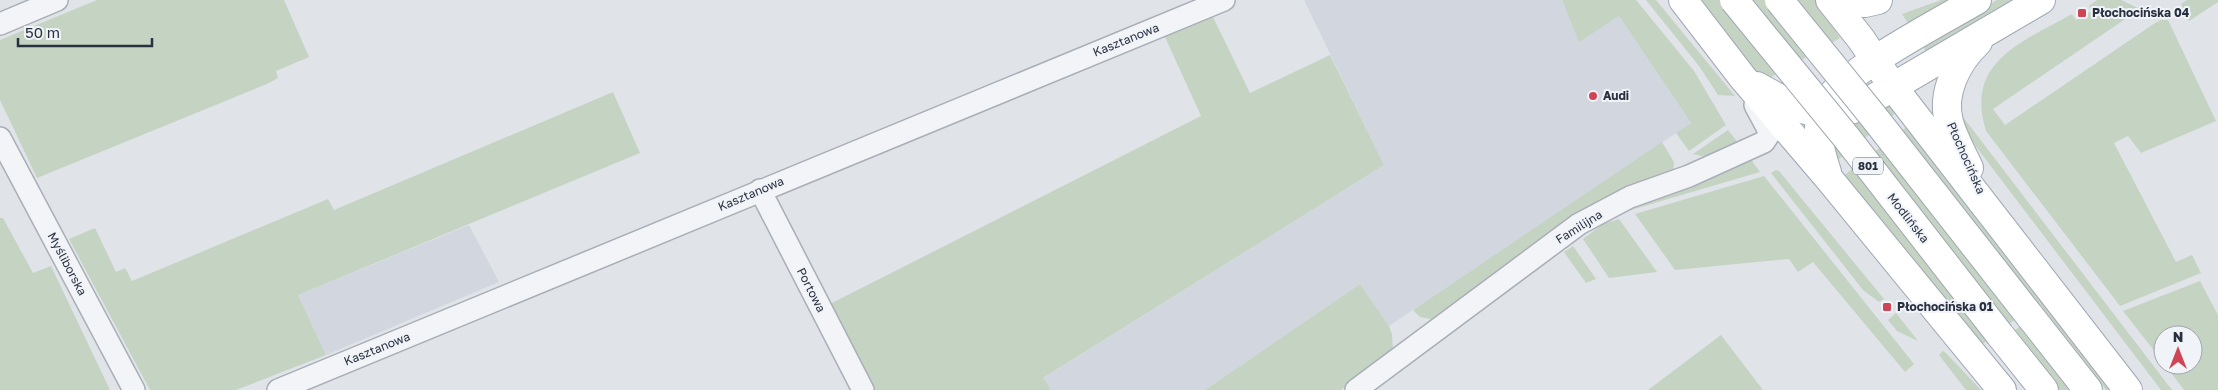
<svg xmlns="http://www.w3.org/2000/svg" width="2218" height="390" font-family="'Golos Text',sans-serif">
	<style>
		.built { fill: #d2d6de }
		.green { fill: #c5d3c2 }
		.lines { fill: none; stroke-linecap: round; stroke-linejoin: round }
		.minor-casing { stroke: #a9aeb7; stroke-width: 24 }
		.major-casing { stroke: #a0a7b5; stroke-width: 30 }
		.minor { stroke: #f3f4f7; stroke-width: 21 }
		.major { stroke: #fff; stroke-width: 28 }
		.major-bridge-casing { stroke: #a0a7b5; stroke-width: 30; stroke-linecap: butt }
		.major-bridge { stroke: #fff; stroke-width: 28 }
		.poi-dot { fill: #ce4656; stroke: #f0f3f7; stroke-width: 2 }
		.labels { text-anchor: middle; stroke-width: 4; stroke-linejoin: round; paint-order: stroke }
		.shield { fill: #f0f3f7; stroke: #656b78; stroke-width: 1 }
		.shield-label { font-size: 11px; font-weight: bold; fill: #293141 }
		.poi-label { font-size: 12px; font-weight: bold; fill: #293141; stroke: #f0f3f7; text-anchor: start }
		.street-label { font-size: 12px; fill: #293141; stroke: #f0f3f7 }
	</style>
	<rect width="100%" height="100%" fill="#e0e4e9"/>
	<!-- built -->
	<g class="built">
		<polygon points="1304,0 1562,0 1579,41 1619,16 1691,123 1389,326 1360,284 1205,390 1051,390 1042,379 1384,165"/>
		<polygon points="469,225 499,282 326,355 298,295"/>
	</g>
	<!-- green -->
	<g class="green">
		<polygon points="97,0 284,0 309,57 276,71 278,78 267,84 37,178 0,100 0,40"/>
		<polygon points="1562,0 1636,0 1694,71 1726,125 1689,151 1676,133 1691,123 1619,16 1579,42"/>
		<polygon points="1646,0 1656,0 1735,96 1718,95 1699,66"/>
		<polygon points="1701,0 1816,0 1840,38 1764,81"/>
		<polygon points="1941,0 1957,0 1911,28 1902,14"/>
		<polygon points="1997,0 2019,0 1928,54 1921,44"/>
		<path d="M2097,0h24l19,9 -147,100 12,16 150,-102 6,-3h7l48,101 -75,32 -13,-17 -14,7 62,119 16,-7 9,18 -81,33 -134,-175c-22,-70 37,-89 86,-117l4,6 16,-9 -3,-5z"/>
		<polygon points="2187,0 2218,0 2218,2 2189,21 2181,4"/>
		<polygon points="1213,17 1250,93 1330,55 1384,165 1043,378 1051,390 874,390 830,304 1201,116 1165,37"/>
		<polygon points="613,92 640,153 298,295 326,355 236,390 150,390 69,239 95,228 116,272 125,268 132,281 328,199 334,210"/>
		<polygon points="1889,101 1897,112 1835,162 1833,150 1838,137 1885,102"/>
		<polygon points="1963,117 2172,390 2161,390 1971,140 1961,119"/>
		<polygon points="1908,126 2112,390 2106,390 2037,303 1980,346 1842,177"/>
		<polygon points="1728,130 1739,144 1709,158 1693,154"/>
		<polygon points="1662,142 1674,162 1673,177 1435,320 1420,317 1413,310"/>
		<polygon points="1749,157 1760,172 1600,219"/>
		<polygon points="1776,170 1779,171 1884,299 1879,302 1863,290 1771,173"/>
		<polygon points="1764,176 1914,364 1905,372 1813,262 1798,272 1789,259 1675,270 1635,214"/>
		<polygon points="0,218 3,218 33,273 51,266 110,390 0,390"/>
		<polygon points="1619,219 1657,272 1609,278 1583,239 1603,224"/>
		<polygon points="1573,246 1596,279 1586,283 1564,252"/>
		<polygon points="2200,281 2218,315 2218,390 2184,390 2165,365 2193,365 2193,335 2163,335 2163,362 2123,311"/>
		<polygon points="1360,284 1389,326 1392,334 1393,352 1341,390 1205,390"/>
		<polygon points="1896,313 1918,341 1897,331 1888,320"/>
		<polygon points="2021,325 2073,390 2057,390 2012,333"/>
		<polygon points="1721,335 1763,390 1648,390"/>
		<polygon points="1943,351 1946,353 1981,390 1966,390 1939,355"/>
	</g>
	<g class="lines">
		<!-- minor casing -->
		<g class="minor-casing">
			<g id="minor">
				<polyline points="0,24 57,0"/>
				<polyline points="0,138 134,390"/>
				<polyline points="760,190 863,390"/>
				<polyline points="278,390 1224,0"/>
				<polyline points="1356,390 1579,224 1630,197 1689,176 1764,142 1770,133 1755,105"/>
			</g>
		</g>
		<!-- major casing -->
		<g class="major-casing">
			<g id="major">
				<polyline points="1683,0 1743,78 1830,180 2002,390"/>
				<polyline points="1830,0 1861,39 1893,87 2128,390"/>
				<polyline points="1841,0 1865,3 1878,0"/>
				<path d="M1757,86c36,20 59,36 100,22l184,-108"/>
				<path d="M1969,168c-6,-14 -16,-30 -20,-46 -8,-29 8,-60 29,-80"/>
				<path d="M1827,172c-9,-26 -13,-44 0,-70 14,-29 118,-83 150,-102"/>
				<polyline points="2029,315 2088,390"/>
				<polyline points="2000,335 2044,390"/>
			</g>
		</g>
		<!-- minor -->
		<use href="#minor" class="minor"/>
		<!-- major -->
		<use href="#major" class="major"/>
		<!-- major-bridge casing -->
		<g class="major-bridge-casing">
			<g id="major-bridge">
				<polyline points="1734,0 1846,137 2000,335"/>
				<polyline points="1779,0 1873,116 2029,315"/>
			</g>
		</g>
		<!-- major-bridge -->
		<use href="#major-bridge" class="major-bridge"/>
	</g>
	<!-- markers -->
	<g class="poi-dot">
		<rect x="2077" y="8" width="10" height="10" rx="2.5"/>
		<circle cx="1593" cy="96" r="5"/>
		<rect x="1882" y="302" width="10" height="10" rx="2.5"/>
	</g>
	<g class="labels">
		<!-- shield labels -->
		<rect class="shield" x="1853" y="157.5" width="30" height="17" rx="4"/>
		<g class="shield-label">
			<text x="1868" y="170">801</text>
		</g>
		<!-- poi labels -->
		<g class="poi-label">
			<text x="2092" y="17">Płochocińska 04</text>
			<text x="1603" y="100">Audi</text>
			<text x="1897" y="311">Płochocińska 01</text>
		</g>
		<!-- street labels -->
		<g class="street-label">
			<text transform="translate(1126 40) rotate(-22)" y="4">Kasztanowa</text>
			<text transform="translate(1966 158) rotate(66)" y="4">Płochocińska</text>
			<text transform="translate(751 194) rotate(-23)" y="4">Kasztanowa</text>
			<text transform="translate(1908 218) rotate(52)" y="4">Modlińska</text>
			<text transform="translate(1579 227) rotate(-32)" y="4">Familijna</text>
			<text transform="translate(67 264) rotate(62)" y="4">Myśliborska</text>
			<text transform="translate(811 290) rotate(63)" y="4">Portowa</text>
			<text transform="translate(377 349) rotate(-22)" y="4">Kasztanowa</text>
		</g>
	</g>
	<!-- north arrow -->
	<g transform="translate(2178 350)"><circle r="24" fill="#f0f3f7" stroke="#a0a5ae"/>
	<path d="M0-4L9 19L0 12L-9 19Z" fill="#ce4656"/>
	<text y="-8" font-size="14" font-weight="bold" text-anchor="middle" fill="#293141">N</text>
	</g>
	<!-- scale -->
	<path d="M18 38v8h134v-8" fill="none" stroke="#293141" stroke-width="2.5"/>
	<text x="25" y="38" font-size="15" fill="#293141" stroke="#f0f3f7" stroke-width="4" paint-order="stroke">50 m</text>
</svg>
